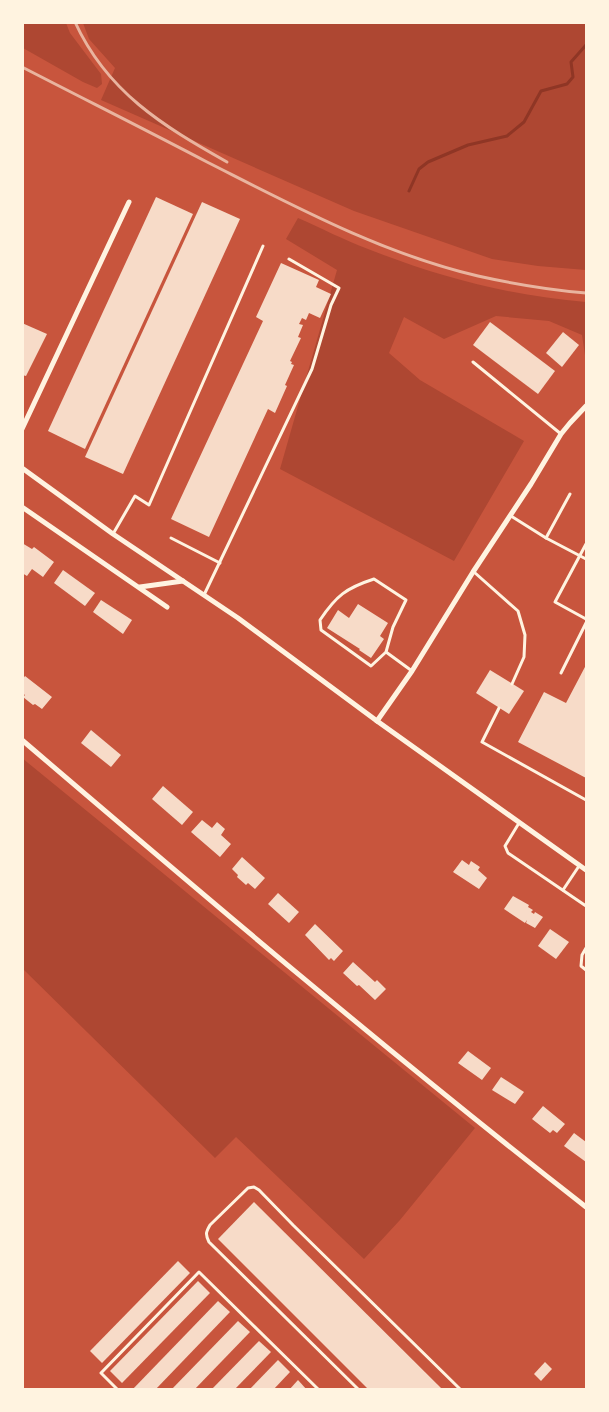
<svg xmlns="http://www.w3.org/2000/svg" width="609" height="1412" font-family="Arial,sans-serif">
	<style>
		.green { fill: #ae4732 }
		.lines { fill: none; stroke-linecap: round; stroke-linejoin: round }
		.stream { stroke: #8f3625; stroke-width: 3 }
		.building { fill: #f7dbc8 }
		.service { stroke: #fff3e0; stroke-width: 3 }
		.minor { stroke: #fff3e0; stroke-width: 5 }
		.rail { stroke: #e9b49f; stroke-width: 3 }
	</style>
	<rect width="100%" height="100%" fill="#c8553d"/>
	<!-- green -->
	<g class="green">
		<polygon points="23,22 66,23 70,33 101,74 102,84 97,88 83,82 23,48"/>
		<polygon points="83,23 586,23 586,270 538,266 492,259 354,211 101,100 115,68 89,39"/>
		<path d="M298,218c23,10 46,22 70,31 71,28 143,47 218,53v60l-4,-27 -33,-14 -53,-5 -52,23 -40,-22 -15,36 31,27 104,61 -70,120 -174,-92 57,-199 -51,-31z"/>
		<polygon points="22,758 475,1128 400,1220 364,1259 236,1137 215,1158 23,969"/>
	</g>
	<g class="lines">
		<!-- stream -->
		<polyline class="stream" points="409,191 419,169 428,162 468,145 507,136 524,122 541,91 567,84 573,77 571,62 586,45"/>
	</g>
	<!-- building -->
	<g class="building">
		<polygon points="156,197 193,214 85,449 48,431"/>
		<polygon points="202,202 240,219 123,474 85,457"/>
		<polygon points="281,263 319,280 316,287 331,294 320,318 309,313 306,320 302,318 299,324 303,325 298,337 301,338 290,361 292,362 291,364 294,365 285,385 287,386 275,413 268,409 209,537 171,519 263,321 256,317"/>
		<polygon points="490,322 555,371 538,394 473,345"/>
		<polygon points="22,323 47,334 26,376 22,375"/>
		<polygon points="563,332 579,345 562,367 546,353"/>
		<polygon points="22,543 32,549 34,547 54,562 43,577 32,569 27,576 22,573"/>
		<polygon points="63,570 95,593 85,606 54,583"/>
		<polygon points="101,600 132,620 123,634 93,612"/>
		<polygon points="358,604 388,623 380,636 384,639 371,658 359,650 360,649 327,628 338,610 349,618"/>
		<polygon points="586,665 586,778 518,742 544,692 566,703"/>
		<polygon points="490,670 524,691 509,714 476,693"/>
		<polygon points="25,676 52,697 42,709 35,704 33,705 23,697 25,695 22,693 22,680"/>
		<polygon points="91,730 121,755 111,767 81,743"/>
		<polygon points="163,786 193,812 182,825 152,799"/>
		<polygon points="202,820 212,828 217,822 225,829 221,835 231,844 220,857 191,832"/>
		<polygon points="242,857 265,878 255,889 248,883 246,885 237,877 238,875 232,869"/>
		<polygon points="462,860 469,865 471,861 480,867 478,870 487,878 479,889 453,872"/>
		<polygon points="278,893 299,912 289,923 268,904"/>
		<polygon points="513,896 529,905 528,907 533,910 531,912 534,914 535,912 543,917 535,928 526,923 527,920 525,923 504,909"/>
		<polygon points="315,924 343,951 334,961 331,958 329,960 305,935"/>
		<polygon points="550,929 569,942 556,959 538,946"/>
		<polygon points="353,962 375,982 377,980 386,989 375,1000 359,985 357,986 343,973"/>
		<polygon points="468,1051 491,1068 482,1080 458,1063"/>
		<polygon points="501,1077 524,1092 515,1104 492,1090"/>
		<polygon points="543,1106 565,1124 557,1133 553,1130 550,1133 532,1119"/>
		<polygon points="574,1133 586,1142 586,1162 564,1146"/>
		<polygon points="254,1202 443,1390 369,1390 218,1239"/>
		<polygon points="178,1261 190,1273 102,1363 90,1351"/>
		<polygon points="198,1281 210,1293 122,1383 110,1371"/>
		<polygon points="218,1301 230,1312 155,1390 132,1390"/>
		<polygon points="238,1321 250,1332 194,1390 171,1390"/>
		<polygon points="259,1341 271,1352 234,1390 211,1390"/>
		<polygon points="278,1360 290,1372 273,1390 249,1390"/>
		<polygon points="545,1362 552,1369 541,1381 534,1374"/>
		<polygon points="298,1380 307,1390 289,1390"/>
	</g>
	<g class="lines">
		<!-- service -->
		<g class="service">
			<polyline points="473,362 561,434"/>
			<polyline points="511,516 546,538 586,559"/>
			<polyline points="113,534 135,496 149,505 263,246"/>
			<polyline points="171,538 220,563"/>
			<polyline points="546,538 570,494"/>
			<polyline points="586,544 555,602 586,619"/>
			<polyline points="474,572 518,611 525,635 524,657 512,684"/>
			<polyline points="204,595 312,369 331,305 339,288 289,259"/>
			<path d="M386,652l7,-25 13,-27 -32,-21c-28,9 -38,17 -54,41l1,10 50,36 15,-14 26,19"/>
			<polyline points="561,673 586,623"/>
			<polyline points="499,708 482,742 586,800"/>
			<polyline points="519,823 505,846 508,853 586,906"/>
			<polyline points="563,890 579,866"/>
			<polyline points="586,948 582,955 581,966 586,970"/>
			<polyline points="118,1390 101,1373 199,1272 319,1390"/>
			<path d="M359,1390l-150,-148c-4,-8 -3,-10 1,-17l38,-37 6,-1 5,3 34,35 168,165"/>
		</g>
		<!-- minor -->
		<g class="minor">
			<polyline points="22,429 129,202"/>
			<polyline points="22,468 113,534 238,618 377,721 586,870"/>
			<polyline points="22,507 167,607"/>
			<polyline points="140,587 183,581"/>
			<polyline points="377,721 412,671 473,572 531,484 561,434 570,423 586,406"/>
			<path d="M22,740c186,159 372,317 564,467"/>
		</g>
		<!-- rail -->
		<g class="rail">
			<path d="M75,22c32,70 88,104 152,140"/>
			<path d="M22,67c62,32 124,63 185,95 87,44 176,92 271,114 36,8 72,14 108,17"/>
		</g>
	</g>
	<!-- border -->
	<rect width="609" height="1412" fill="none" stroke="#fff3e0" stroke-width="48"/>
</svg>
